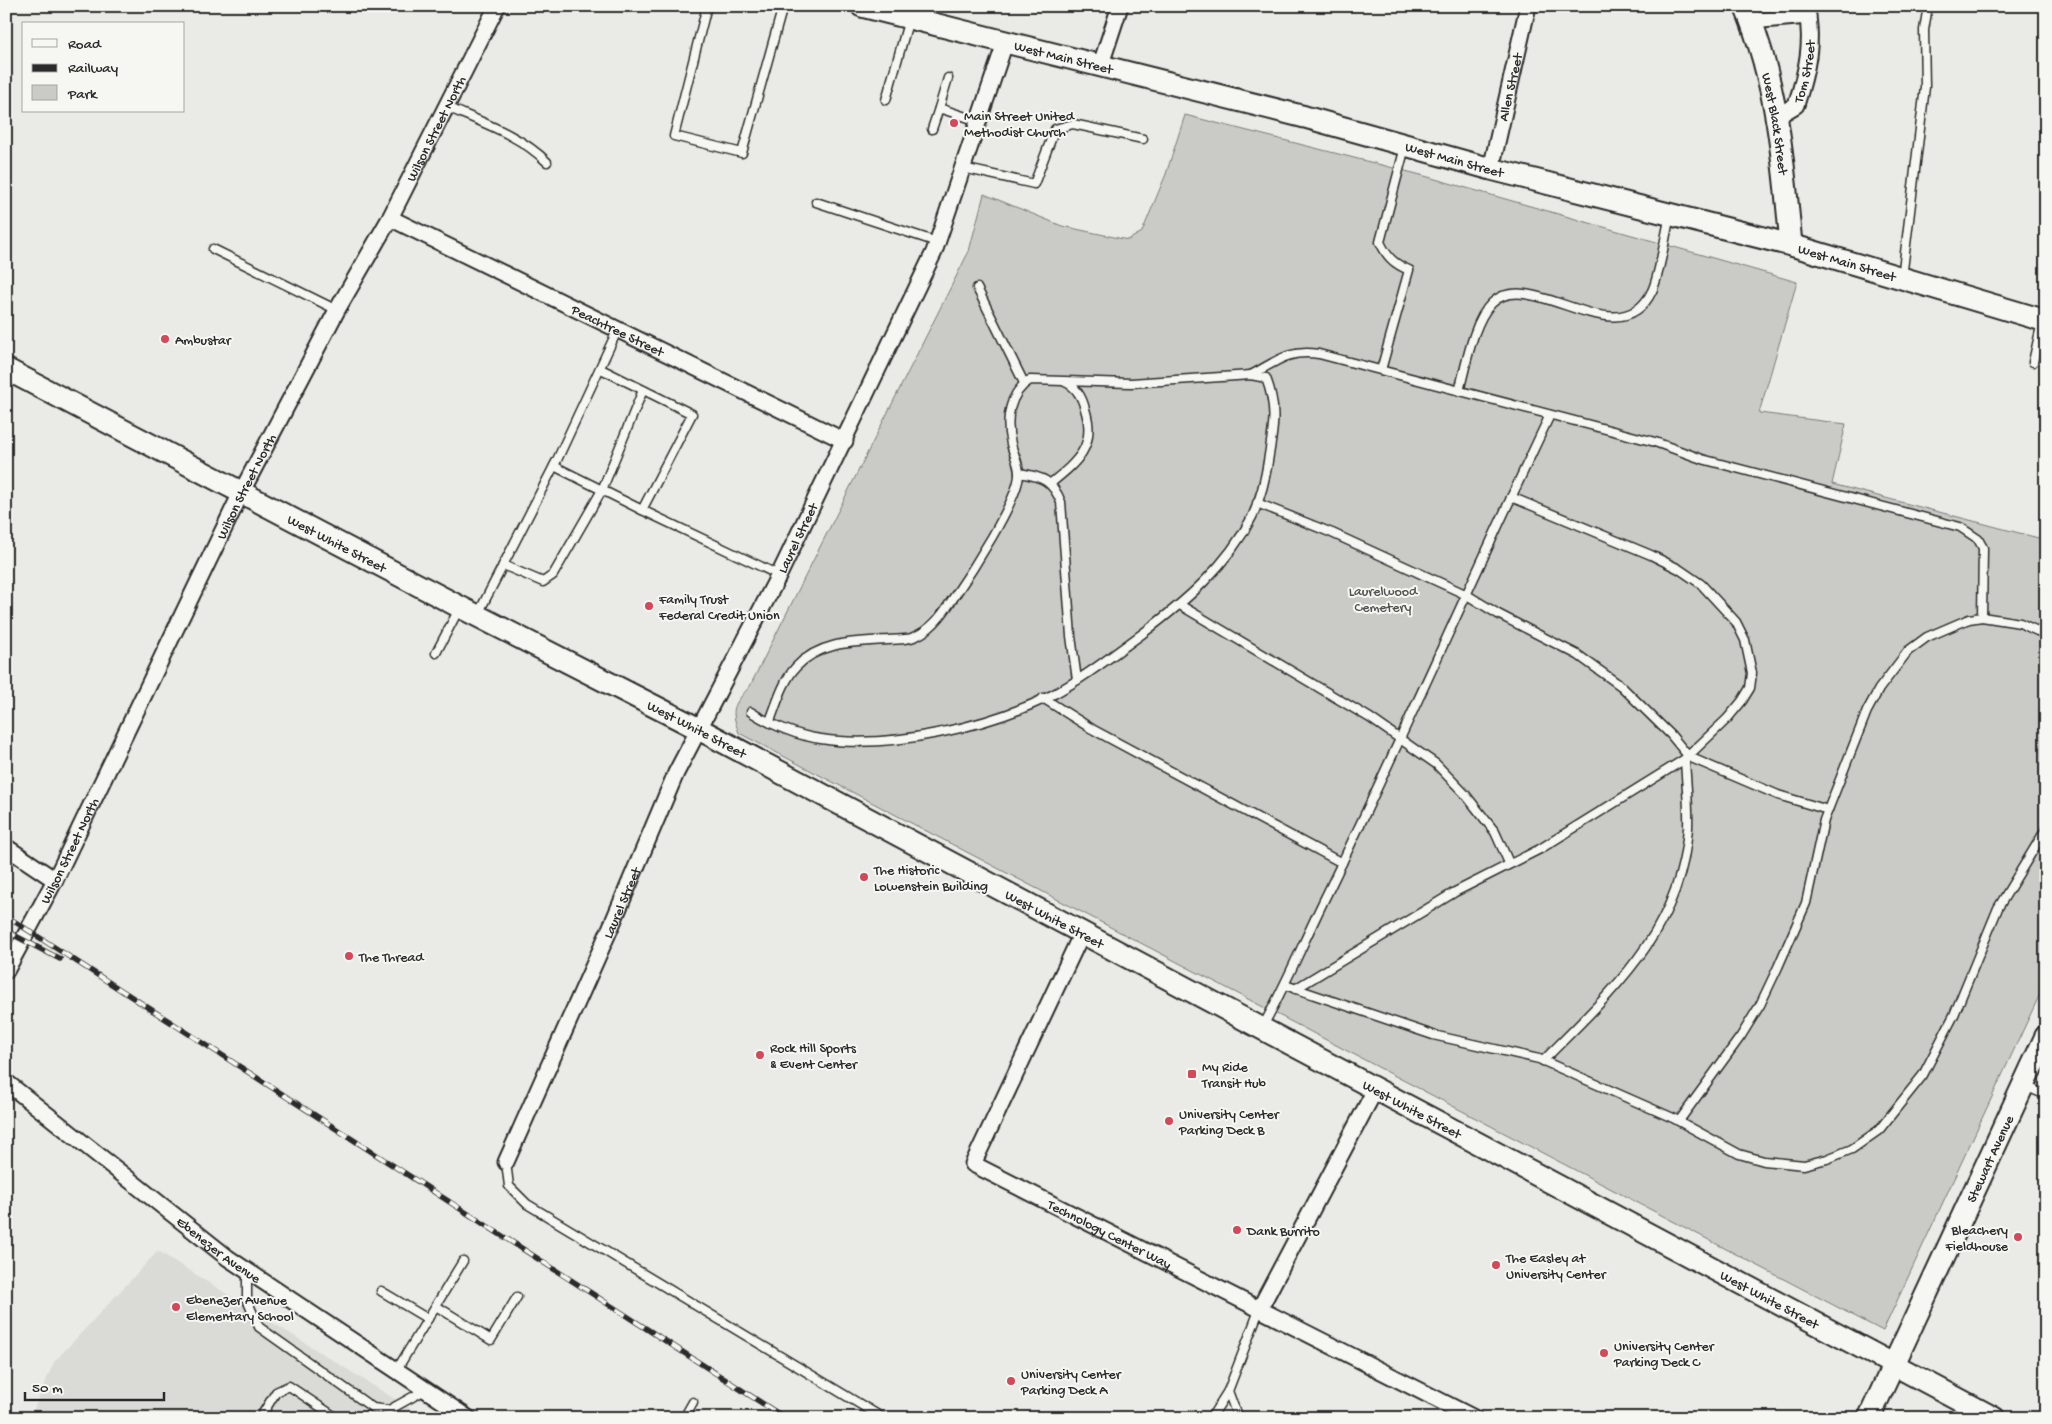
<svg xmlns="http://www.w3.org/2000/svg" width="2052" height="1424" font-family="'Gochi Hand',sans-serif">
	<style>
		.built { fill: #dadad6 }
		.green { fill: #cacac7; stroke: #7a7a79 }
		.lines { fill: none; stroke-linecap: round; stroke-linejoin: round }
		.lane-casing { stroke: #2b2b2b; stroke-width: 11 }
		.street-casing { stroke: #2b2b2b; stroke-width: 19 }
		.secondary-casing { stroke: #2b2b2b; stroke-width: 25 }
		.lane { stroke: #f6f6f2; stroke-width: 8 }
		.street { stroke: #f6f6f2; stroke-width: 15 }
		.secondary { stroke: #f6f6f2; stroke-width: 21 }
		.rail-casing { stroke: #2b2b2b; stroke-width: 5.5 }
		.rail { stroke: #f6f6f2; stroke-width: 4; stroke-dasharray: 11; stroke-linecap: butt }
		.poi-dot { fill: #d1495b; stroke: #f6f6f2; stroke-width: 2 }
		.labels { text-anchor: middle; stroke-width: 4; stroke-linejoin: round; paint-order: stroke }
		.street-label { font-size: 14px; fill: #2b2b2b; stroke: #f6f6f2 }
		.poi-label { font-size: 14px; fill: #2b2b2b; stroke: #f6f6f2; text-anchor: start }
		.park-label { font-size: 14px; fill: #535352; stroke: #f6f6f2 }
	</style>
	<rect width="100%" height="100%" fill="#eaeae6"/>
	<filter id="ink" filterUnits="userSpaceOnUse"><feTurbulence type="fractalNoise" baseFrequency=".02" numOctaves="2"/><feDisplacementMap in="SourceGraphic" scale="10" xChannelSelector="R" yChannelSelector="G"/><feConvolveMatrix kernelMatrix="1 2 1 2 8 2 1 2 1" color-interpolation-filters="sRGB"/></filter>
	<g filter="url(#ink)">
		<!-- built -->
		<polygon class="built" points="158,1251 425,1418 30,1418 54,1362"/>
		<!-- green -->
		<path class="green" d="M1185,115l236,60 376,107 -38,131 87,11 -14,60 214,56v441l-163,350 -1144,-598c-9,-25 -6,-27 11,-47l219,-435 15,-57 78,32 66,14 14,-8 24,-58z"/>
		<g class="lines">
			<!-- lane casing -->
			<g class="lane-casing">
				<g id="lane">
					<polyline points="707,6 674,136 742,153 783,6"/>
					<polyline points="886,100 909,19"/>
					<path d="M447,107c34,15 73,28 100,55"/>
					<polyline points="939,108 948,78"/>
					<polyline points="932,129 939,108 978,121"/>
					<polyline points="963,168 1034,184 1055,129 1073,124 1143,139"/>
					<polyline points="816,202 937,242"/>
					<polyline points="213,249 337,310"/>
					<polyline points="1902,278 1925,87 1924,30 1928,6"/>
					<polyline points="977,288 1024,383"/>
					<polyline points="2033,362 2042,322"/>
					<polyline points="601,369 692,414 642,510 779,575"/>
					<path d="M1381,370l28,-100c-15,-6 -22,-13 -29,-28l25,-95"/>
					<path d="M1251,375c25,-13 37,-26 68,-21l336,88 47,17 258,68 18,12 5,9 -1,69 38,6 26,12"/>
					<path d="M1459,391c7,-25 14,-70 33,-88 39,-38 128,56 160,-12 8,-16 13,-56 18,-75"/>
					<polyline points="554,466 642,510"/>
					<path d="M1019,473c24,4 33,7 42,29l10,134 6,44"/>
					<path d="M1051,483c26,-21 46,-37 34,-74 -3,-12 -8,-22 -20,-27"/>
					<polyline points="1257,503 1332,533 1467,595 1498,614 1578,655 1621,686 1671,735 1689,757 1778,795 1828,810"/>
					<polyline points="503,565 543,582 553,575 602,490 643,390"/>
					<polyline points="1180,605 1370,718 1436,764 1465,794 1495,832 1509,863"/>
					<polyline points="478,614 557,460 617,331"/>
					<polyline points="436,653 459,609"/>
					<polyline points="1043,698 1092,729 1342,863"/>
					<path d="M751,712c20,13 47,24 70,27 68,11 170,-13 231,-44 32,-17 61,-40 90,-61 44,-33 85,-68 110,-117 9,-19 14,-41 17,-62 5,-30 8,-48 -3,-77l-15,-3 -120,8 -101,-3c-21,13 -25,40 -19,64 2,9 8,19 8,29 1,25 -51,104 -67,127 -10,15 -22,32 -41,38 -7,2 -15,1 -23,2 -32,2 -68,1 -92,27 -13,14 -19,36 -26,54"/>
					<polyline points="1285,985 1433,1035 1539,1059 1673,1118 1739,1154 1764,1161 1804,1165 1827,1159 1852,1149 1879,1130 1923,1075 1954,1015 1998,908 2046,829"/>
					<polyline points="1295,989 1455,892 1540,849 1685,759 1727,719 1742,701 1750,688 1752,673 1745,640 1736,622 1701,584 1679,569 1651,555 1511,497"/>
					<path d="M1263,1026c24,-43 42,-88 64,-132 77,-159 147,-320 223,-479"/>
					<path d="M1543,1061c68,-69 138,-129 145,-233 1,-23 -2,-46 -3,-69"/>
					<polyline points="2025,1086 2046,1095"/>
					<polyline points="1679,1121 1741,1036 1760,1005 1778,967 1806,903 1824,820 1867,711 1879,689 1908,651 1927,637 1969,619 1982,617"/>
					<polyline points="506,1162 509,1186 527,1204 883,1418"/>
					<polyline points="247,1270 247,1300 259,1327 373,1408 389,1410 425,1390"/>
					<polyline points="381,1291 428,1319"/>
					<polyline points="436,1306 491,1340 517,1297"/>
					<polyline points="396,1371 463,1261"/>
					<polyline points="1228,1391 1238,1418"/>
					<polyline points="260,1418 276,1392 289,1386 337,1418"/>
					<polyline points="684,1418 693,1402"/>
					<polyline points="1211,1418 1228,1391 1260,1308"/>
				</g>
			</g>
			<!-- street casing -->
			<g class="street-casing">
				<g id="street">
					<polyline points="1751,21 1808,16"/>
					<polyline points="1100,67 1120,6"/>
					<path id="s1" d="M1776,117l20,-12c11,-34 18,-64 10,-99"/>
					<path id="s2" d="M1491,169l37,-163"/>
					<path id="s3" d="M390,218l455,223"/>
					<polyline points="6,847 55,880"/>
					<path id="s4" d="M1082,933l-109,231 501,254"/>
					<path id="s5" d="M6,971l49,-91 186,-387 96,-183 53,-92 107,-212"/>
					<path id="s6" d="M6,1082l222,176 240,160"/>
					<path id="s7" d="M506,1162l107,-240 63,-149 103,-198 155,-323 71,-209"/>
					<polyline points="1260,1308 1375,1090"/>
				</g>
			</g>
			<!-- secondary casing -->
			<g class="secondary-casing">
				<g id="secondary">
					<path id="s8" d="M862,6l443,111 186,52 300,76 255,76"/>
					<path id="s9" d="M1745,6c32,76 39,158 46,239"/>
					<path id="s10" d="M6,369l454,238 239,122 1295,689"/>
					<path id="s11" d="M1869,1418l177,-382"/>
				</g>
			</g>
			<!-- lane -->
			<use href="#lane" class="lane"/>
			<!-- street -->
			<use href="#street" class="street"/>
			<!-- secondary -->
			<use href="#secondary" class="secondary"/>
			<!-- rail casing -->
			<g class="rail-casing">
				<g id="rail">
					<polyline points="6,916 785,1418"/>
					<polyline points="6,931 60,959"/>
				</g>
			</g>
			<!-- rail -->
			<use href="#rail" class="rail"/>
		</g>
	</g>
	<!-- markers -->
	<g class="poi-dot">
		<circle cx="954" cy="123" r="5"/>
		<circle cx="165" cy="339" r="5"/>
		<circle cx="649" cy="606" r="5"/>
		<circle cx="864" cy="877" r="5"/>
		<circle cx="349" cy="956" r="5"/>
		<circle cx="760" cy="1055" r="5"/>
		<rect x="1187" y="1069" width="10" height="10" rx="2.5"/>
		<circle cx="1169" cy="1121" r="5"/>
		<circle cx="1237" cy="1230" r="5"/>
		<circle cx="2018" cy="1237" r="5"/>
		<circle cx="1496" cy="1265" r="5"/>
		<circle cx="176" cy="1307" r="5"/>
		<circle cx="1604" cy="1353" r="5"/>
		<circle cx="1011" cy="1381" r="5"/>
	</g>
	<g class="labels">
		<!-- street labels -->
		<g class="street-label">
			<text dy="5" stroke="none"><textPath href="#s8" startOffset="208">West Main Street</textPath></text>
			<text dy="5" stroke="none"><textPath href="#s1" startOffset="58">Tom Street</textPath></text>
			<text dy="5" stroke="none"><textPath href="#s2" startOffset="84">Allen Street</textPath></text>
			<text dy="5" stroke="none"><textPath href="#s9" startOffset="122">West Black Street</textPath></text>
			<text dy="5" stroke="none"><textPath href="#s5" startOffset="946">Wilson Street North</textPath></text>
			<text dy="5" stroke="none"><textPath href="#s8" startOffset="612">West Main Street</textPath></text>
			<text dy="5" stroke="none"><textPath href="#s8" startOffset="1018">West Main Street</textPath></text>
			<text dy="5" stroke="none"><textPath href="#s3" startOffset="254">Peachtree Street</textPath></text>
			<text dy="5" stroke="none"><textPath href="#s5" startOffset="541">Wilson Street North</textPath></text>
			<text dy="5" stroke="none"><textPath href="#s7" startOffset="689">Laurel Street</textPath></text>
			<text dy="5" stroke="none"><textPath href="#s10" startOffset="374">West White Street</textPath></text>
			<text dy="5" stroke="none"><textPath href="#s10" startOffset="779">West White Street</textPath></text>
			<text dy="5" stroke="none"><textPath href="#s5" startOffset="136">Wilson Street North</textPath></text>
			<text dy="5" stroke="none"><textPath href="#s7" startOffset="284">Laurel Street</textPath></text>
			<text dy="5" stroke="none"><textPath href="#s10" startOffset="1184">West White Street</textPath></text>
			<text dy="5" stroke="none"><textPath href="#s10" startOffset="1589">West White Street</textPath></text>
			<text dy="5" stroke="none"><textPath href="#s11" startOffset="286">Stewart Avenue</textPath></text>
			<text dy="5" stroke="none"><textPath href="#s4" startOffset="409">Technology Center Way</textPath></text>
			<text dy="5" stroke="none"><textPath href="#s6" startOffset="271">Ebenezer Avenue</textPath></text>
			<text dy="5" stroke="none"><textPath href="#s10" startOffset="1994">West White Street</textPath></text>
		</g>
		<!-- poi labels -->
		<g class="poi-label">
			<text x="964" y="120">Main Street United<tspan x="964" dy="16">Methodist Church</tspan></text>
			<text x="175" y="344">Ambustar</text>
			<text x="659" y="603">Family Trust<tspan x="659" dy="16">Federal Credit Union</tspan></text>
			<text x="874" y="874">The Historic<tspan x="874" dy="16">Lowenstein Building</tspan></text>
			<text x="359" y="961">The Thread</text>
			<text x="770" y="1052">Rock Hill Sports<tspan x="770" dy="16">&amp; Event Center</tspan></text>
			<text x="1202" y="1071">My Ride<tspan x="1202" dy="16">Transit Hub</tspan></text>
			<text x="1179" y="1118">University Center<tspan x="1179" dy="16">Parking Deck B</tspan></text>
			<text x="2008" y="1234" text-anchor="end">Bleachery<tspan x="2008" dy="16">Fieldhouse</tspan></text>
			<text x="1247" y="1235">Dank Burrito</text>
			<text x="1506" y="1262">The Easley at<tspan x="1506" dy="16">University Center</tspan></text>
			<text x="186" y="1304">Ebenezer Avenue<tspan x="186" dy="16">Elementary School</tspan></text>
			<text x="1614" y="1350">University Center<tspan x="1614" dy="16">Parking Deck C</tspan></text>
			<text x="1021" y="1378">University Center<tspan x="1021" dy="16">Parking Deck A</tspan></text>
		</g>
		<!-- park labels -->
		<g class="park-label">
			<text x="1383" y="595">Laurelwood<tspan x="1383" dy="16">Cemetery</tspan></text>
		</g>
	</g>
	<!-- margin -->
	<rect width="2052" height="1424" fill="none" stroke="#f6f6f2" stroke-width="25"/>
	<rect x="12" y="12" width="2027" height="1399" fill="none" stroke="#2b2b2b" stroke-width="2" filter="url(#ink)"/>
	<!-- legend -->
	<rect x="22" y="22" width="162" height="90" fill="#f6f6f2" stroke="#a5a5a2"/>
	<rect x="32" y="39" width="25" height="8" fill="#f6f6f2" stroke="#a5a5a2"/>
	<text x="68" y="48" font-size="15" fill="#2b2b2b">Road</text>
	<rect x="32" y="64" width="25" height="8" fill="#2b2b2b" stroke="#a5a5a2"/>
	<text x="68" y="72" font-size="15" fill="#2b2b2b">Railway</text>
	<rect x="32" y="85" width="25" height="15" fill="#cacac7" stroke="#a5a5a2"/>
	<text x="68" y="98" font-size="15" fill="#2b2b2b">Park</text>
	<!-- scale -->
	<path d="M25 1392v8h139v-8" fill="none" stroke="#2b2b2b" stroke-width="2.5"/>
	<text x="32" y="1392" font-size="15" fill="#2b2b2b" stroke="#f6f6f2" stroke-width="4" paint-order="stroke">50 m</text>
</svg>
